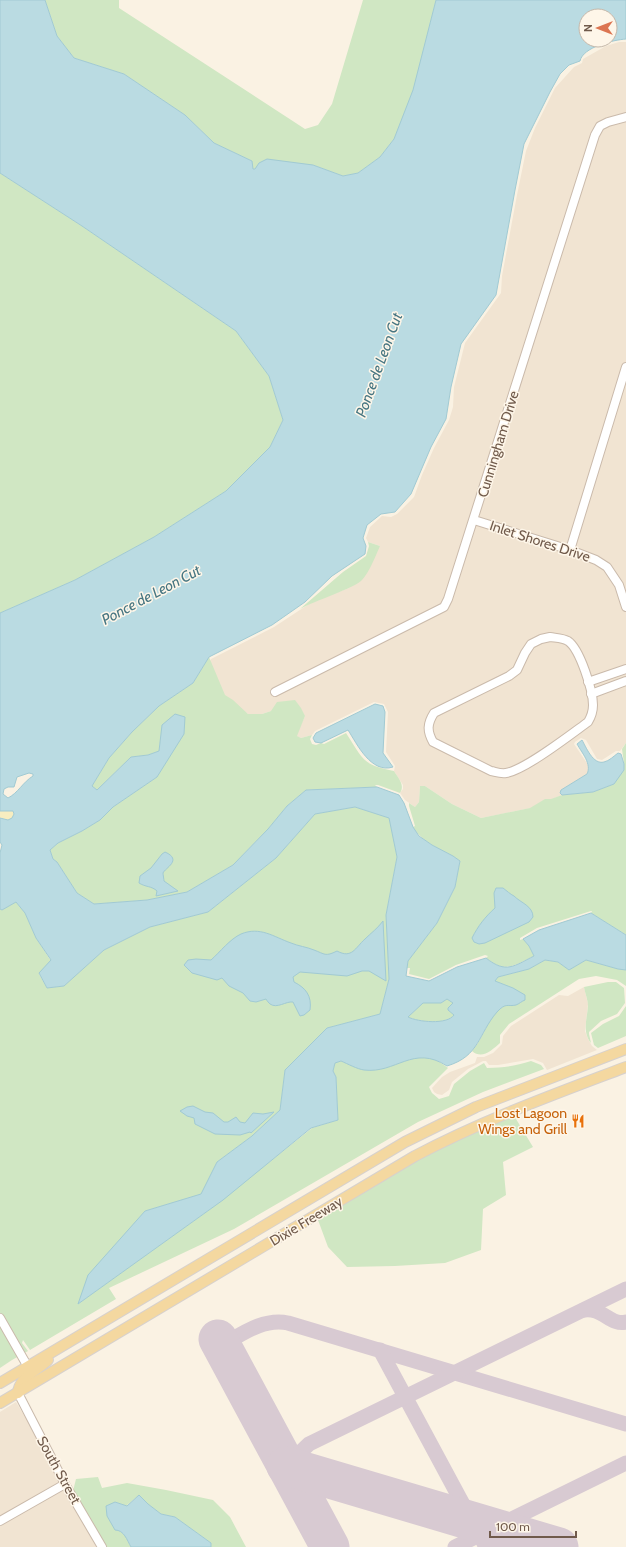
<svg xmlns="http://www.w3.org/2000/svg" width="626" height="1547" font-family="Cabin,sans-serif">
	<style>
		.residential { fill: #f1e4d2 }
		.green { fill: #d0e7c3 }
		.sand { fill: #f7edc0 }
		.water { fill: #badbe2; stroke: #a1cad3; fill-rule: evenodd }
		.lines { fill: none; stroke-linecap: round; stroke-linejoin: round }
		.taxiway { stroke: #d8cad2; stroke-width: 15 }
		.runway { stroke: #d8cad2; stroke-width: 39 }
		.minor-casing { stroke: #cabaab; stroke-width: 10 }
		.major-casing { stroke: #d7d1cd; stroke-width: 12 }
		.minor { stroke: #fff; stroke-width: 8 }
		.major { stroke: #f4d8a0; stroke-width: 10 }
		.labels { text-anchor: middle; stroke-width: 3; stroke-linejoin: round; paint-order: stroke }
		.street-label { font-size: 14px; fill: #705a4b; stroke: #fef6e9 }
		.food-label { font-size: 14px; fill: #c56008; stroke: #fef6e9; text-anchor: end }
		.water-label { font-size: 15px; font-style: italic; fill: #477682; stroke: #fef6e9 }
	</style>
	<rect width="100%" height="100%" fill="#faf2e3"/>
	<!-- residential -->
	<g class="residential">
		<polygon points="619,42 626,42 626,743 620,751 616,751 602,760 597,759 586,740 581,738 575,742 574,744 589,766 587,774 561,790 560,793 562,795 531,808 481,818 452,804 425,786 420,786 419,802 415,807 405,800 400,793 403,789 403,785 394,771 395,766 386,752 388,712 384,704 374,702 315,731 312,735 301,738 296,736 305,716 271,711 262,714 248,714 220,693 209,663 211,659 274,627 312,602 349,588 380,546 368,542 366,538 370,527 382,516 391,517 397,514 414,497 422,475 434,448 449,420 453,407 454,387 465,343 501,293 502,276 517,195 526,151 535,128 555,88 574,67 582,63 583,59 606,46"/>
		<polygon points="584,987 588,1004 585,1031 588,1039 592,1046 597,1050 547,1070 543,1063 533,1059 498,1065 489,1065 486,1061 483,1061 468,1069 452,1082 449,1090 442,1095 437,1094 434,1092 432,1088 442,1077 450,1072 475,1063 477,1057 484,1057 493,1053 502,1044 503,1036 511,1026 559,995 568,996"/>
		<polygon points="16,1402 72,1495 102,1547 0,1547 0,1412"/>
	</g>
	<!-- green -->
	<g class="green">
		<polygon points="45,0 119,0 119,8 305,129 318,125 332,104 363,0 436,0 414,90 394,139 380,157 358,173 343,176 313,165 252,169 252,161 214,143 185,115 124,74 74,58 57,36"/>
		<polygon points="0,173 82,226 236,331 269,376 283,420 270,447 226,491 154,537 75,580 0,613"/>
		<path d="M368,542l12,4c-5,11 -10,25 -18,34 -7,8 -48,21 -62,29l43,-37 23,-16 3,-10z"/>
		<path d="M209,657l16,38 8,5 15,14h14l9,-3 6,-9 18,-2 6,8 4,8 -8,20 4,2 11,-3 -2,4 2,5 4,1 5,-2 3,1 22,-11c17,26 16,32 48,38 5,8 11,14 6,22l-22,-8h-3l2,2 -71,3 -19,16 -19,23 -35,36 -46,27 -40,8 -53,4 -17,-11 -20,-31 -4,-3 -3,-9 8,-7 24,-12 18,-11 13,-13 44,-30 5,-52 -3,26 -11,4 -17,2 -34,33 -5,-4 17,-28 23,-26 27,-26 34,-23z"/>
		<path d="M626,743v192l-35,-22 1,-2h-1l-54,17 -17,10v2l3,-1 6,7 5,10c-20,9 -28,18 -48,2l2,-2 -3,-1 -29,10 -27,14 -20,-5 1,-6h-3l1,-7 29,-38 18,-36 5,-26c-16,-12 -36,-16 -47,-34l2,-1 -6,-20v-3l6,4 4,-5 1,-16h5l27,18 29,14 49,-10 15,-9h6l11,-4 31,-3 21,-8 10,-20 -2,-15z"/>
		<path d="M355,807l35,11 7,39 -11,58 3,64 -9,35 -53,14 -42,42 -5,40 -28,26 -35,26 -15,32 -57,17 -66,92 130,-93 103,-82 26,-8 -2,-43 -3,-6 2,-8 6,-2 38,8 34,-11 14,-1 10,3 11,8 -19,19 3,6 7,6 10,-3 5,-12 16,-13 14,-8 3,5c16,0 29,-2 44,-7l10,4 3,4 -61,23 -65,30 -184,107 -125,59 7,11 -86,51 -7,-10 -1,3 6,8 -16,9 -12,8v-459l2,1 14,-8 9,11 11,25 15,23 -12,13 8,14 17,-2 40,-36 46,-23 58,-15 68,-54 39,-44z"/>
		<path d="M545,960l13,2 11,8 17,-10 32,9 8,1v16l-9,-6 -21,-4 -17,3 -70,45 -9,11v8c-8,7 -18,17 -28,8 12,-12 17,-40 34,-46 3,-1 7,0 10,0l-3,-17 -19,-7 4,-4 31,-8z"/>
		<path d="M608,982h8l8,6 1,15 -8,11 -16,7 -12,11v2l2,9c-9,-11 -4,-24 -3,-37 0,-6 -3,-13 -4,-19z"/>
		<path d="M447,999l7,4 -6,7 6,5c-8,10 -36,7 -46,2l15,-14h18z"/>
		<polygon points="626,1006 626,1036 598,1048 594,1045 591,1033 603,1024 619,1016"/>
		<polygon points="513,1114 533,1147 503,1162 506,1195 483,1209 481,1250 445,1263 395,1266 347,1267 328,1247 318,1220 417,1158"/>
		<polygon points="98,1477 102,1488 127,1483 166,1490 213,1500 230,1517 246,1547 211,1547 211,1543 175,1517 161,1514 148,1504 139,1495 126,1506 115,1502 118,1530 125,1535 131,1547 102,1547 72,1495 76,1479"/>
	</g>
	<!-- sand -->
	<polygon class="sand" points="9,810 13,811 14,814 12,819 8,820 0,818 0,811"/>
	<!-- water -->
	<g class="water">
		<path d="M0,0h45l12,36 17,22 50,16 61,41 29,28 38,18 1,8h2l4,-6 8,-4 46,6 30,11 15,-3 22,-16 14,-18 19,-49 23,-90h190v39c-13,1 -43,8 -46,22l-11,4 -9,9 -10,18 -26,52 -9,46 -19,105 -35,49 -10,43 -5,32 -15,28 -20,47 -16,18 -14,2 -14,11 -4,13 3,8 -1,8 -33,22 -27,26 -33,23 -63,32 -16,26 -34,23 -27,26 -23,26 -17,28 5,4 34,-33 17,-2 11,-4 3,-26 13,-11 10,3 -1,17 -27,43 -44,30 -13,13 -18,11 -24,12 -8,7 3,9 4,3 20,31 17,11 53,-4 40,-8 46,-27 35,-36 19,-23 19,-16 71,-3 22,8 5,8 9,24 6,9 13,9 21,11 7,5 -5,26 -18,36 -29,38 -2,15 23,5 28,-14 29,-9c20,16 28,8 48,-2l-5,-10 -6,-7 16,-9 52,-17 35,22v35l-8,-1 -32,-9 -17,10 -11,-8 -13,-2 -16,9 -31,8 -3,4 18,7 12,7v5c-3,1 -6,4 -9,5 -8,2 -10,-3 -19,7 -19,22 -17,44 -50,54 -34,-22 -51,8 -83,4 -7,-1 -16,-6 -23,-9l-6,2 -2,8 3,6 2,43 -27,8 -88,72 -145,104 10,-29 57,-64 56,-17 16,-32 35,-26 28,-26 5,-40 42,-42 53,-14 9,-35 -3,-64 11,-58 -8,-39 -34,-11 -40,7 -39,44 -68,54 -58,15 -46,23 -40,36 -17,2 -8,-15 12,-13 -15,-22 -11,-25 -9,-11 -14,8 -2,-1v-56l2,-8 -2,-3v-24l8,2 4,-2 2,-4 -1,-3h-13v-198l75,-33 79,-43 72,-46 44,-44 13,-27 -14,-44 -33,-45 -154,-105 -82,-53zM586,16h24v24h-24zM29,773l4,1v2c-10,6 -15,17 -25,22l-5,-4 1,-5 4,-2h6l3,-10zM447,999l6,4 -5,5v2l6,5c-7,10 -36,7 -46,2l15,-14h18z"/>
		<path d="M375,704l8,2 2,6 -2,41 10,14c-22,7 -36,-23 -45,-37l-27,13 -6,-1 -2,-4 3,-5z"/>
		<path d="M582,740c4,7 11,25 22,22 5,-1 10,-6 14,-9l3,1 3,10v6l-10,14 -21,8 -31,3 -2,-2 1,-3 26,-16c5,-10 -5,-21 -10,-30z"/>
		<path d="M165,852c18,8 0,16 -2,21 0,1 1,7 1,8l14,10 -22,5 1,-5c-5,-5 -12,-4 -18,-8l1,-7 11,-8 11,-14z"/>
		<path d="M496,888h7c4,3 7,6 11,8 7,7 19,10 19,21l-4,5 -44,21 -6,1 -5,-2 -2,-4c6,-12 13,-21 23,-30l-1,-15z"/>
		<path d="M383,921l3,60 -17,-10h-7l-15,5 -47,-4 -7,5 1,5c12,6 18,14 16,28l-6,5 -4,1 -7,-14c-7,-1 -16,7 -23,2 -1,-1 -3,-3 -4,-5l-10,3 -6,-1 -7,-8 -14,-7 -7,-8 -5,2 -25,-7 -8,-8 4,-5 8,-1 15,1c9,-8 19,-21 30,-26 19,-8 33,3 50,9 7,3 16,4 23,7 11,4 11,7 23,1 15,8 18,-3 28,-12 6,-6 13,-11 18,-18z"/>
		<polygon points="193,1106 205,1112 213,1113 224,1122 228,1122 236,1117 240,1122 245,1123 253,1113 263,1114 274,1112 251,1133 250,1132 240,1135 215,1134 195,1124 194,1118 187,1116 180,1111 187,1107"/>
		<path d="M139,1495l9,9 13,10 14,3 36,26v4h-80c-4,-7 -7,-17 -16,-17l-8,-14 -1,-10 9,-4 12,4z"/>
	</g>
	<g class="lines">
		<!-- taxiway -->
		<g class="taxiway">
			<path d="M584,1310c18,-3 27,16 42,12"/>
			<path d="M221,1346c21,-12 42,-28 67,-23l338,101"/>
			<polyline points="380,1350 486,1547"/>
			<polyline points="286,1466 309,1444 626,1289"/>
			<polyline points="455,1547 626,1463"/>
		</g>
		<!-- runway -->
		<g class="runway">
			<polyline points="218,1339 330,1547"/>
			<polyline points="286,1466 559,1547"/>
		</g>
		<!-- minor casing -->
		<g class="minor-casing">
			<g id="minor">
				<polyline points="474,520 570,550 596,560 607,567 619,585 626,607"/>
				<polyline points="570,550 626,367"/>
				<path d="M550,637c6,1 13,1 18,4 12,8 25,50 25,64 0,7 -2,12 -5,17 -18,13 -63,48 -82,51 -5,1 -10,-1 -15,-2l-58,-29c-6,-11 -6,-18 1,-29l75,-37 8,-6 8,-17 6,-9 10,-5z"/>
				<polyline points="588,682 626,669"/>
				<polyline points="275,692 444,607 448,599 595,135 600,126 608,122 626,117"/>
				<polyline points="591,694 626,681"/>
				<polyline points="0,1318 28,1367"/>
				<polyline points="18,1393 65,1484 102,1547"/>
				<polyline points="0,1521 65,1484"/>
			</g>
		</g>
		<!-- major casing -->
		<g class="major-casing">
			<g id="major">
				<polyline points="0,1383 405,1142 476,1107 626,1049"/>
				<path d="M18,1393c1,-16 19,-22 30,-33"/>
				<path d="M0,1403l415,-247c68,-36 140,-62 211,-89"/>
			</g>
		</g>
		<!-- minor -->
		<use href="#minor" class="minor"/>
		<!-- major -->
		<use href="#major" class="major"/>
	</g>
	<!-- icons -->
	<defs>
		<g id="restaurant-bare" transform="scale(1.08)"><path d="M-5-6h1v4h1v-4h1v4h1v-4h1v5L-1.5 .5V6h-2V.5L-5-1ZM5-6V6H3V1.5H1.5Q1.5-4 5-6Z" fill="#e8710a" stroke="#fef6e9" stroke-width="2.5" paint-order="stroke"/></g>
	</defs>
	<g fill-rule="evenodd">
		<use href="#restaurant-bare" x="578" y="1121"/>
	</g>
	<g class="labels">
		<!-- street labels -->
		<g class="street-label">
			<text transform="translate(498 444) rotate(-73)" y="5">Cunningham Drive</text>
			<text transform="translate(540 541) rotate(18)" y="5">Inlet Shores Drive</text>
			<text transform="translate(306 1221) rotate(-31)" y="5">Dixie Freeway</text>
			<text transform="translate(59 1470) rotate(61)" y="5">South Street</text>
		</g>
		<!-- food labels -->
		<g class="food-label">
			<text x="567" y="1118">Lost Lagoon<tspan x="567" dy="16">Wings and Grill</tspan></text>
		</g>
		<!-- water labels -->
		<g class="water-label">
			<text transform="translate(379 365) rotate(-70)" y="5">Ponce de Leon Cut</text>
			<text transform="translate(151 595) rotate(-28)" y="5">Ponce de Leon Cut</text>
		</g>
	</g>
	<!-- north arrow -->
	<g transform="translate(598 28) rotate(270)"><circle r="19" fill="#fef6e9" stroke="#c5b8aa"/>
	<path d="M0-3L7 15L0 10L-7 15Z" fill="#dc7551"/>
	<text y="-6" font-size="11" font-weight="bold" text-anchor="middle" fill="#705a4b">N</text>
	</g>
	<!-- scale -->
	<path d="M490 1531v6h86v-6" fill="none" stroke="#705a4b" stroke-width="2"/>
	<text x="496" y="1531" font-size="12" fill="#705a4b" stroke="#fef6e9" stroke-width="3" paint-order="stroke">100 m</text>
</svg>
